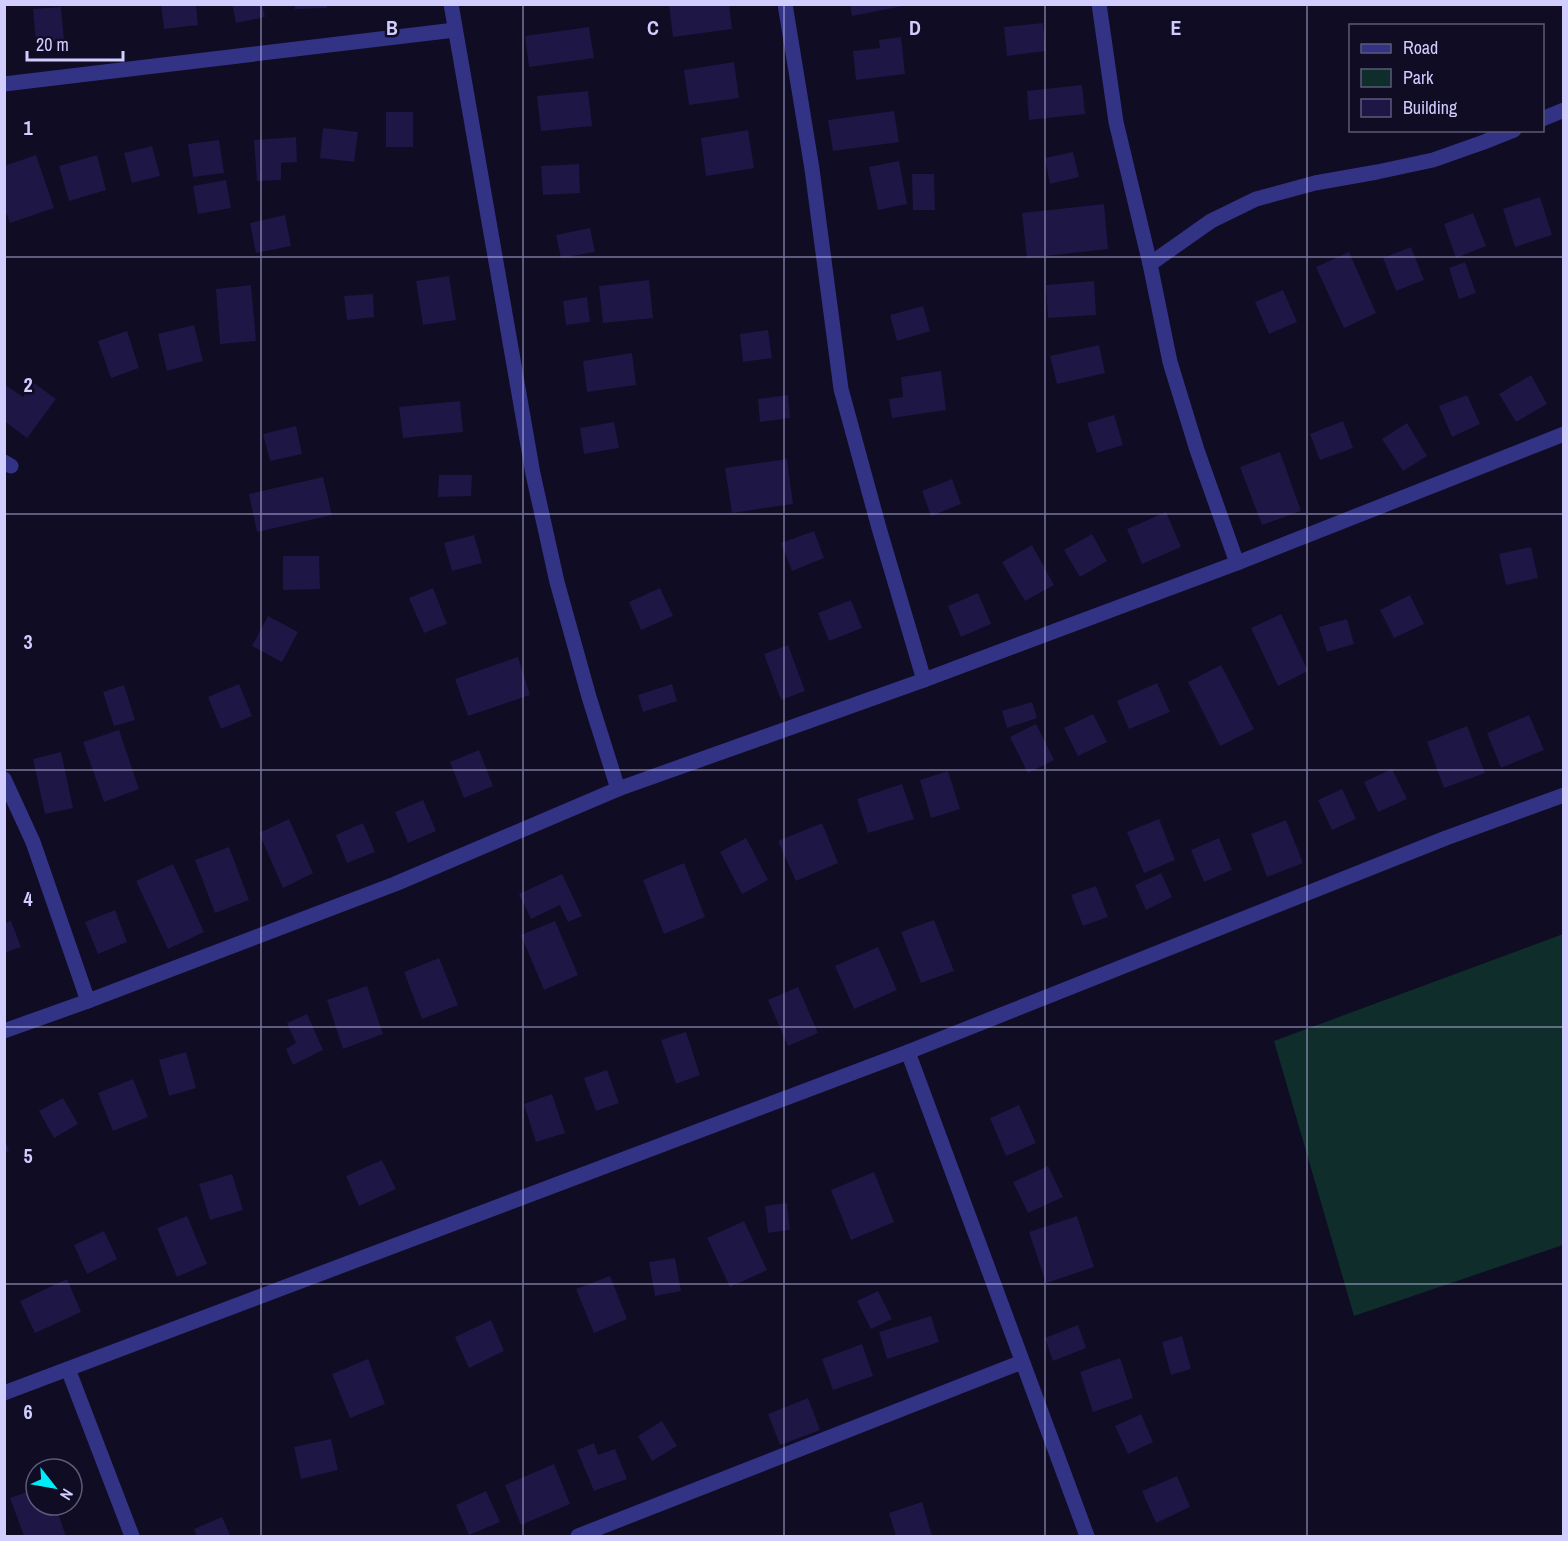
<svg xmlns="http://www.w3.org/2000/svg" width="1568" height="1541" font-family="'Archivo Narrow',sans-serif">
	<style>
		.green { fill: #0e2d2b }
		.building { fill: #1e1645 }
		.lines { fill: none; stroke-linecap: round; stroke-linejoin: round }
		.minor { stroke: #333386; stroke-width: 15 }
		.grid { fill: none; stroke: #d1cdff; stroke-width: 1.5; stroke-opacity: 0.55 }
		.grid-label { font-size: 20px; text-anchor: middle; font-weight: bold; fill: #d1cdff; stroke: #0f0c23; stroke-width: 5; stroke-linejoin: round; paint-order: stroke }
	</style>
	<rect width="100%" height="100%" fill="#0f0c23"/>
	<!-- green -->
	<polygon class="green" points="1563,934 1563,1245 1354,1316 1274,1041"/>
	<!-- building -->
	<g class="building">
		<polygon points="161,4 196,4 198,25 164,29"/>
		<polygon points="232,4 262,4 265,17 236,23"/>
		<polygon points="295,4 327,4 327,8 295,9"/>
		<polygon points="729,4 732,29 673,37 669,5"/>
		<polygon points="850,4 903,4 903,6 852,16"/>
		<polygon points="61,7 64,40 36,43 33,9"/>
		<polygon points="1043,23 1046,51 1007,56 1004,27"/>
		<polygon points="589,27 594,58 529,67 525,36"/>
		<polygon points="901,37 905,74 856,80 853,51 880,48 879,40"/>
		<polygon points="734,62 739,98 689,105 684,70"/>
		<polygon points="1082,85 1085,114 1029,120 1027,91"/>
		<polygon points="588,91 592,126 541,131 537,96"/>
		<polygon points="894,111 899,142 833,151 828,120"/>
		<rect x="386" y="112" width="27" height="35"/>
		<polygon points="323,128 358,132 354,162 320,158"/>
		<polygon points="748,130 754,168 706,176 701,138"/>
		<polygon points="296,137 297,162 281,163 281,180 257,181 254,140"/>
		<polygon points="219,140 224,173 193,177 188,144"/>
		<polygon points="152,146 160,176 132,183 124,153"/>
		<polygon points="1073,152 1079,177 1050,184 1045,158"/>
		<polygon points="36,155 54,208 10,223 4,207 4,166"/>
		<polygon points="97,155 106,190 69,201 59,166"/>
		<polygon points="899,161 907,204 878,210 869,167"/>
		<polygon points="579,164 580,193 543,195 541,166"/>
		<polygon points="912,174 934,174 935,210 913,210"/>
		<polygon points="226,180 231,208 198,214 193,186"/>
		<polygon points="1540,197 1552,235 1515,247 1503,209"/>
		<polygon points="1104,204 1108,249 1027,258 1022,213"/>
		<polygon points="1473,213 1486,246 1456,258 1444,224"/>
		<polygon points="285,215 291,246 256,253 250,223"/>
		<polygon points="590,228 595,252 561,258 556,235"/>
		<polygon points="1411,247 1424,280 1396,291 1383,258"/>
		<polygon points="1349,252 1376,313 1344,328 1316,267"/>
		<polygon points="1465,262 1476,293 1459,299 1449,268"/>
		<polygon points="449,276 456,320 423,325 416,281"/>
		<polygon points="649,280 653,318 603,323 599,286"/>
		<polygon points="1094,281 1096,315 1048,318 1046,285"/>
		<polygon points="251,285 256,341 220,344 216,289"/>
		<polygon points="1283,290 1297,322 1269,334 1255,302"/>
		<polygon points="373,294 374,317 347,320 344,296"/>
		<polygon points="587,297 590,322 566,325 563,301"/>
		<polygon points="923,306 930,331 897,341 890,315"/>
		<polygon points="194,325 203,361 167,371 158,334"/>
		<polygon points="768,330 772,358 743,362 740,334"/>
		<polygon points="127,331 139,368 111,378 98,341"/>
		<polygon points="1099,345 1105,373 1057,384 1050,356"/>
		<polygon points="632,353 636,385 587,392 583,361"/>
		<polygon points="941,371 946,410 892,418 889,399 903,397 901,377"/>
		<polygon points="1531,375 1547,404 1516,422 1499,394"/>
		<polygon points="34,383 56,399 27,438 4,421 4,384 23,397"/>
		<polygon points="788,395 790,418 760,422 758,399"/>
		<polygon points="1467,395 1480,424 1452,437 1439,406"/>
		<polygon points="460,401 463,432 403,438 399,407"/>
		<polygon points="1114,415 1123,445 1097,453 1087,423"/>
		<polygon points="1343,421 1353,448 1320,460 1310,434"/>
		<polygon points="614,422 619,448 584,454 580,428"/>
		<polygon points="1407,423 1427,456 1403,471 1382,439"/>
		<polygon points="296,426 302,454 270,461 263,434"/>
		<polygon points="1280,452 1301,511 1262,525 1240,467"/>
		<polygon points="787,459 793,504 732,513 725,468"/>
		<polygon points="439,475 472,475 471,496 438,497"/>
		<polygon points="323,477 332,515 257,532 249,494"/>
		<polygon points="952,479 961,504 931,516 922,491"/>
		<polygon points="1166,512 1181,547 1142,564 1127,529"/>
		<polygon points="814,531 824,558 792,571 781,543"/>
		<polygon points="1092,534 1107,561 1080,577 1064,550"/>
		<polygon points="474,535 482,563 452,571 444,543"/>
		<polygon points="1032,545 1054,585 1025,601 1002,562"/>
		<polygon points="1531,547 1538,578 1506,585 1499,554"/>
		<polygon points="283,556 319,556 320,589 283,590"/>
		<polygon points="433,588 447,624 424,633 409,598"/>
		<polygon points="660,588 673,616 641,630 629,602"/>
		<polygon points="978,593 991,624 961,637 948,606"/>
		<polygon points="1410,595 1424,624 1394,638 1380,610"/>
		<polygon points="851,600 862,628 829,641 818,613"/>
		<polygon points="1281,614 1308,671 1278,686 1251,628"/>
		<polygon points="268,616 298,632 282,662 252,646"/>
		<polygon points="1347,619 1354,644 1327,652 1319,627"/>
		<polygon points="788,645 805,691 781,700 764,654"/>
		<polygon points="518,657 530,695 468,716 455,679"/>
		<polygon points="1221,665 1254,729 1220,746 1188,682"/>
		<polygon points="1157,683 1170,712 1129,729 1117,701"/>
		<polygon points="239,684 252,716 221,729 208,697"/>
		<polygon points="672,684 677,701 643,712 638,695"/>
		<polygon points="124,685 135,720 114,726 103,692"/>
		<polygon points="1032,702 1037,718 1007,728 1002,711"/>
		<polygon points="1093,714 1107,742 1078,756 1064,728"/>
		<polygon points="1529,715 1544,750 1501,768 1487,733"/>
		<polygon points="1036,724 1054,760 1028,773 1010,737"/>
		<polygon points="1467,726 1485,773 1444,788 1427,742"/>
		<polygon points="119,730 139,789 104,802 83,742"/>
		<polygon points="479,750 493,786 464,798 450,762"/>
		<polygon points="61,752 73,808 45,814 33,759"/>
		<polygon points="1392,769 1407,799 1378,812 1364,782"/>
		<polygon points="948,771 960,809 931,818 920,780"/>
		<polygon points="902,784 914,819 868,833 857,799"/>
		<polygon points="1342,789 1356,819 1332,830 1318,800"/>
		<polygon points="423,800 436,831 408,843 395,812"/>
		<polygon points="289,819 313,873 283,888 259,833"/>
		<polygon points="1159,819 1175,860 1144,873 1127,832"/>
		<polygon points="1286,820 1303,863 1267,877 1251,834"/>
		<polygon points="363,823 375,852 347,863 336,835"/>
		<polygon points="822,823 838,863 796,881 778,841"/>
		<polygon points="746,838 768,880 742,894 720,852"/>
		<polygon points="1219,838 1232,870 1204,882 1191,850"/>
		<polygon points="229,847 249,900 215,913 195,860"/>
		<polygon points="684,863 705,917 664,934 643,880"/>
		<polygon points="173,864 204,932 168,949 136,881"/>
		<polygon points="1161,873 1172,897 1146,910 1135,885"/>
		<polygon points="562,874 582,916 568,922 560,905 531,919 519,894"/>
		<polygon points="1096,886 1108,917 1083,926 1071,895"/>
		<polygon points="115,910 127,942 98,954 85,922"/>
		<polygon points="934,920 954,971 921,983 901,932"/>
		<polygon points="11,921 21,947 4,953 4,923"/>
		<polygon points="555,921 578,975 544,990 521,935"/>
		<polygon points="878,947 897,990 854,1009 835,966"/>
		<polygon points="439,958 458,1005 422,1019 404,972"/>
		<polygon points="367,986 383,1034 343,1049 327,1000"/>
		<polygon points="798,987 818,1033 788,1046 768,1000"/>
		<polygon points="307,1014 323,1050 293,1065 286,1049 296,1043 287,1023"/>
		<polygon points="686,1032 700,1075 676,1084 661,1040"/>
		<polygon points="186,1052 196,1088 169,1096 159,1060"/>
		<polygon points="607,1070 619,1103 596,1111 584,1078"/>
		<polygon points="133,1079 148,1117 113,1131 98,1093"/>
		<polygon points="552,1094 565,1133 536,1142 524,1104"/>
		<polygon points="63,1098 78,1124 54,1138 39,1111"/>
		<polygon points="1019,1105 1036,1143 1006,1156 990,1118"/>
		<polygon points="4,1137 9,1151 4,1153"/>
		<polygon points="382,1160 396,1189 359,1206 346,1176"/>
		<polygon points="1048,1166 1063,1197 1028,1213 1013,1182"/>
		<polygon points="874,1172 894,1222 851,1240 831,1190"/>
		<polygon points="232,1174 243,1210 210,1220 199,1184"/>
		<polygon points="787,1203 790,1230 768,1233 765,1206"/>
		<polygon points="187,1216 207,1264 177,1277 157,1228"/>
		<polygon points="1077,1216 1094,1267 1046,1283 1029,1232"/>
		<polygon points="744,1221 767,1270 730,1287 707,1238"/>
		<polygon points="104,1231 117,1259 87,1274 74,1245"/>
		<polygon points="675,1258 681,1291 655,1296 649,1262"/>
		<polygon points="610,1276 627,1319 594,1333 576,1289"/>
		<polygon points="67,1279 81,1312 35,1333 20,1301"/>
		<polygon points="878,1291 892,1319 871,1329 857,1301"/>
		<polygon points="931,1316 939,1342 887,1359 879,1332"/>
		<polygon points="491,1320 504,1351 469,1368 455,1337"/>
		<polygon points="1078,1325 1086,1348 1053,1361 1045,1338"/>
		<polygon points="1182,1336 1191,1369 1171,1375 1162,1342"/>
		<polygon points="862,1344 873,1376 833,1390 822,1359"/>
		<polygon points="1120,1358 1133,1398 1093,1412 1080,1372"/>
		<polygon points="368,1359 385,1404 350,1418 332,1374"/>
		<polygon points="808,1398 820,1430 780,1445 768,1414"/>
		<polygon points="1141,1414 1153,1442 1128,1454 1115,1426"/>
		<polygon points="662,1421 677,1446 652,1461 638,1436"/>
		<polygon points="331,1439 338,1470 301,1479 294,1447"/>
		<polygon points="594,1443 598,1455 615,1449 627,1479 594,1491 577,1450"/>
		<polygon points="554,1464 570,1504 521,1525 505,1485"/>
		<polygon points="1177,1476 1190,1507 1156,1523 1142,1491"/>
		<polygon points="36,1489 36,1505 55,1505 66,1536 24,1536 10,1498"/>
		<polygon points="486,1491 500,1522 469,1535 456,1505"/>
		<polygon points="922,1502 932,1536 896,1536 889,1513"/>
		<polygon points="222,1517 230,1535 226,1536 197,1536 194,1529"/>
	</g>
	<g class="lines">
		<!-- minor -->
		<g class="minor">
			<polyline points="451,4 533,474 557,582 589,697 618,789"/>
			<polyline points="785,4 812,169 841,389 879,528 924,680"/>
			<polyline points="1099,4 1116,122 1150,264 1170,362 1197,450 1237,563"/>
			<polyline points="4,84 455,30"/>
			<polyline points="1542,119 1564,110"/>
			<polyline points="1150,264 1211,221 1256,199 1315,183 1377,172 1433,160 1484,142 1514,130"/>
			<polyline points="4,462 11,466"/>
			<polyline points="4,779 33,842 88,1001"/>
			<polyline points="4,1031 88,1001 395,884 618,789 924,680 1237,563 1564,434"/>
			<polyline points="908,1052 1087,1536"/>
			<polyline points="68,1369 132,1536"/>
			<polyline points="4,1393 908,1052 1446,838 1564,795"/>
			<polyline points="578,1536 1022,1362"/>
		</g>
	</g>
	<!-- grid -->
	<path class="grid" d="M261,4v1532M523,4v1532M784,4v1532M1045,4v1532M1307,4v1532M4,257h1560M4,514h1560M4,770h1560M4,1027h1560M4,1284h1560"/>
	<g class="grid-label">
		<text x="392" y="35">B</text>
		<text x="653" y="35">C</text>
		<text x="915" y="35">D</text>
		<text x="1176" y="35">E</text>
		<text x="28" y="135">1</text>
		<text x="28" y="392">2</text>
		<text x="28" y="649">3</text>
		<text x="28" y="906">4</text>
		<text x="28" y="1163">5</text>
		<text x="28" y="1419">6</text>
	</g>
	<!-- border -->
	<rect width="1568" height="1541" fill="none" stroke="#d1cdff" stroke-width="12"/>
	<!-- legend -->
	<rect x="1349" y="24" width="195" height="108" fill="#0f0c23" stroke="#5d597b" stroke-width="1.5"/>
	<rect x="1361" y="44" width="30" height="9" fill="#333386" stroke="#5d597b" stroke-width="1.5"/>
	<text x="1403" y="54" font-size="18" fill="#d1cdff">Road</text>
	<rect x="1361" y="69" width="30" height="18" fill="#0e2d2b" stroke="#5d597b" stroke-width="1.5"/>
	<text x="1403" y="84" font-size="18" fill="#d1cdff">Park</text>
	<rect x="1361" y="99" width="30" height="18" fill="#1e1645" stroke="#5d597b" stroke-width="1.5"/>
	<text x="1403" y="114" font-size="18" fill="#d1cdff">Building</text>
	<!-- north arrow -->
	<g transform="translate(54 1487) rotate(121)"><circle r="28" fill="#0f0c23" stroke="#5d597b" stroke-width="1.5"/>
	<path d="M0-4.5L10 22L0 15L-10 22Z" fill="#00ebf8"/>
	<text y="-9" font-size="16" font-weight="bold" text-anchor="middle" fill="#d1cdff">N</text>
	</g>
	<!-- scale -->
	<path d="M27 51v9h96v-9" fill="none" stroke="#d1cdff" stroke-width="3"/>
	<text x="36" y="51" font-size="18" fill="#d1cdff" stroke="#0f0c23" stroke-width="4.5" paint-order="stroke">20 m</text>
</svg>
